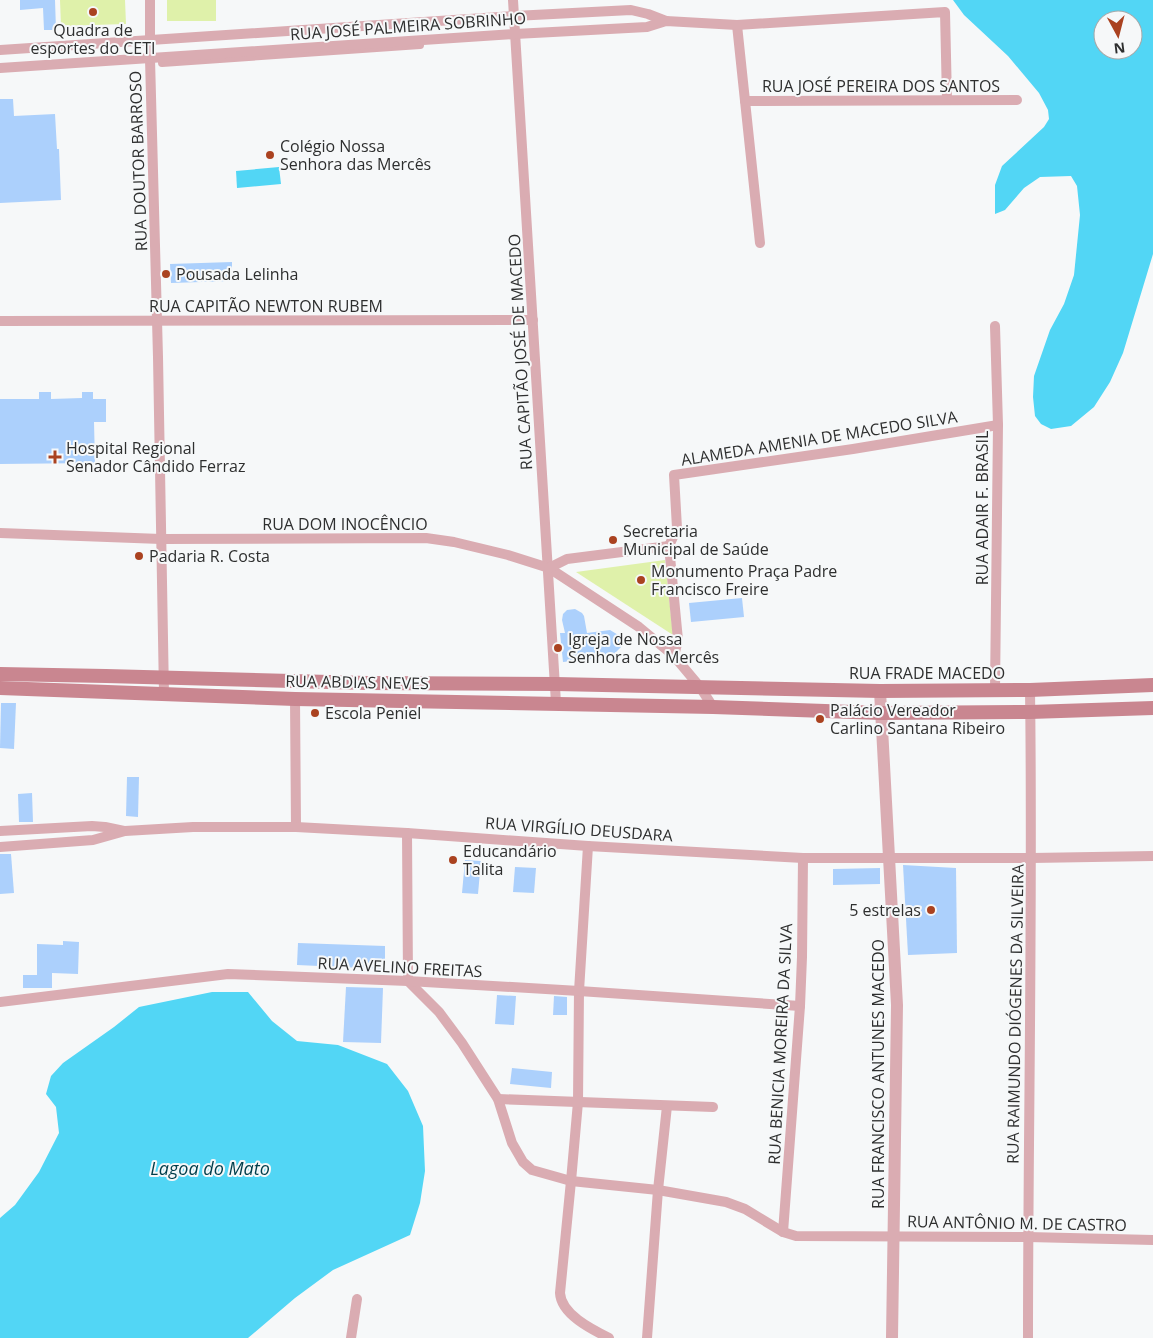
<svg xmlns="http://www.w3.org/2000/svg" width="1153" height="1338" font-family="'Open Sans',sans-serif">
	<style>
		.green { fill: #dff1aa }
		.water { fill: #52d6f5; fill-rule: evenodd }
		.building { fill: #acd0fc }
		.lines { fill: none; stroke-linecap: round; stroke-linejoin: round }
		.pedestrian { stroke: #daacb2; stroke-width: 8 }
		.minor { stroke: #daacb2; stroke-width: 10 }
		.tertiary { stroke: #daacb2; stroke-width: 12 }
		.secondary { stroke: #c98690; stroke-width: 14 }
		.poi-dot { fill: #aa4220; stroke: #f6f8f9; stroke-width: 2 }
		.labels { text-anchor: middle; stroke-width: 4; stroke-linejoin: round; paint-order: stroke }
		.street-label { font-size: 16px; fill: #2e2f2f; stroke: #f6f8f9 }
		.poi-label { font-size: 16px; fill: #2e2f2f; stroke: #f6f8f9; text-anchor: start }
		.water-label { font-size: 18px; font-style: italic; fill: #003e4b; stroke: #f6f8f9 }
	</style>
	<rect width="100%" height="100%" fill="#f6f8f9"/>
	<!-- green -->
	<g class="green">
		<polygon points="60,0 125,0 126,24 61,26"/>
		<rect x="167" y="0" width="49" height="21"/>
		<polygon points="665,560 673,635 576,572"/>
	</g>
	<!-- water -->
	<g class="water">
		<path d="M953,0h200v254l-30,99 -13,29 -16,25 -23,19 -20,3 -10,-5 -6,-8 -2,-19 1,-21 16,-46 14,-26 10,-29 6,-60 -3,-29 -6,-10 -31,1 -16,11 -19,22 -10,4v-29l7,-19 42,-39 5,-8 -1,-9 -9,-17 -31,-37 -44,-41zM1103,20h30v30h-30z"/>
		<polygon points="279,167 281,184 237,188 236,171"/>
		<polygon points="212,992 248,992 272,1021 297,1041 338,1045 387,1064 408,1091 423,1126 425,1171 420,1203 410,1235 333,1270 295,1298 248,1338 0,1338 0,1218 15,1205 39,1172 59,1133 56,1107 46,1094 51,1076 63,1063 114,1027 139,1007"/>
	</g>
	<!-- building -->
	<g class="building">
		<polygon points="20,0 55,0 56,30 44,30 43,8 20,10"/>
		<polygon points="0,99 13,99 14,116 55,114 57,149 59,149 61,200 0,203"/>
		<polygon points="232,262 232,281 171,283 170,264"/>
		<polygon points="39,392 51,392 51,399 82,398 82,392 93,392 93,399 106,399 106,422 94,422 95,463 0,464 0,399 39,399"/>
		<polygon points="742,598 744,617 691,622 689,603"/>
		<polygon points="575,609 582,613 584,616 587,633 610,630 620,636 621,647 611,657 563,662 560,633 565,633 562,620 563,614 567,610"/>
		<polygon points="1,703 16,703 14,749 0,748"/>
		<polygon points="127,777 139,777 138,817 126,816"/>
		<polygon points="32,793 33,822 19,822 18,794"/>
		<polygon points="0,854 11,854 14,893 0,894"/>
		<polygon points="465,860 481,861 478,894 462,893"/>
		<polygon points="903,865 956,868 957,953 908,955"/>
		<polygon points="515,867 536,868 534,893 513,892"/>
		<polygon points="880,868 880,884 833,885 833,869"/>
		<polygon points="63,941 79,942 78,974 52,973 52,988 23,988 23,975 37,975 37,944 63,945"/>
		<polygon points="298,943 385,946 385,969 297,965"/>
		<polygon points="346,987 383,988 381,1043 343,1042"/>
		<polygon points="497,995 516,996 514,1025 495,1024"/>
		<polygon points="554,996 567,997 567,1015 553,1015"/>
		<polygon points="512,1068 552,1072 551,1088 510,1084"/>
	</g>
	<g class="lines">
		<!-- pedestrian -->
		<polyline class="pedestrian" points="162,63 420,45"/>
		<!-- minor -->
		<g class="minor">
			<polyline points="150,0 150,59 158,357 164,694"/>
			<polyline points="513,0 556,703"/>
			<polyline points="737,25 760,243"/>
			<polyline points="0,50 514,16 631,10 648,14 666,21"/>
			<polyline points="0,68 515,34 647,27 666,21 737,25 945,12 947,100"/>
			<polyline points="745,101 1017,100"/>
			<polyline points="0,321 533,320"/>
			<polyline points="995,326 998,425 995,690"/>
			<polyline points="0,533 161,539 426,538 454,542 508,555 549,568 639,627 674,656 700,687 713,707"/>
			<polyline points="549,568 567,559 669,546"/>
			<polyline points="674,656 678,640 669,546 677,528 674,475 853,449 998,425"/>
			<polyline points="295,699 296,827"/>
			<polyline points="0,831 92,826 105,827 124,831"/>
			<polyline points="407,833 408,981 439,1012 462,1043 498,1099 512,1143 523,1162 532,1170 571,1181 658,1190 726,1202 745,1209 783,1232 796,1236 1028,1237 1153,1240"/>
			<path d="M588,846l-9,145 -1,111 -7,79 -11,112c1,21 31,36 49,45"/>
			<polyline points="0,847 93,840 125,831 193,827 296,827 407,833 588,846 803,858 1032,858 1153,856"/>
			<polyline points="0,1002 228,974 408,981 579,991 800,1006"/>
			<polyline points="498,1099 713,1107"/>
			<polyline points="783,1232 800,1006 802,957 803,858"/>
			<polyline points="351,1338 357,1299"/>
			<polyline points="647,1338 658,1190 667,1106"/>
			<path d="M1028,1338c0,-216 5,-432 2,-648"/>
		</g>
		<!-- tertiary -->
		<polyline class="tertiary" points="880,691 897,1005 892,1338"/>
		<!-- secondary -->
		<g class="secondary">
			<polyline points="0,674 106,676 367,683 556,684 880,691 1030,690 1153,685"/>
			<polyline points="0,688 295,699 713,707 881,713 1030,712 1153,708"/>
		</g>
	</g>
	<!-- markers -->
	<g class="poi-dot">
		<circle cx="93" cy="12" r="5"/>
		<circle cx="270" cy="155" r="5"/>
		<circle cx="166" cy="274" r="5"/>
		<path d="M52.5 449.5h5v5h5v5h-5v5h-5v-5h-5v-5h5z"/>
		<circle cx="613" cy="540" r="5"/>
		<circle cx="139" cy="556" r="5"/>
		<circle cx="641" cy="580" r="5"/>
		<circle cx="558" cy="648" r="5"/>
		<circle cx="315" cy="713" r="5"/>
		<circle cx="820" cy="719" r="5"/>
		<circle cx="453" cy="860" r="5"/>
		<circle cx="931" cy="910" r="5"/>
	</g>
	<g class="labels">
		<!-- street labels -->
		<g class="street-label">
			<text transform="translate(408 26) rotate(-4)" y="6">RUA JOSÉ PALMEIRA SOBRINHO</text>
			<text x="881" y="92">RUA JOSÉ PEREIRA DOS SANTOS</text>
			<text transform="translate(138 161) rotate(-92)" y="6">RUA DOUTOR BARROSO</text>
			<text x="266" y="312">RUA CAPITÃO NEWTON RUBEM</text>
			<text transform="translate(520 352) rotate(-93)" y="6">RUA CAPITÃO JOSÉ DE MACEDO</text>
			<text transform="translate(819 438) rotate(-9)" y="6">ALAMEDA AMENIA DE MACEDO SILVA</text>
			<text transform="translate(982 508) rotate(-90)" y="6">RUA ADAIR F. BRASIL</text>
			<text x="345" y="530">RUA DOM INOCÊNCIO</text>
			<text x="927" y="679">RUA FRADE MACEDO</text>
			<text transform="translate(357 682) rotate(1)" y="6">RUA ABDIAS NEVES</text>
			<text transform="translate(579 829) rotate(4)" y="6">RUA VIRGÍLIO DEUSDARA</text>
			<text transform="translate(400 967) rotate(3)" y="6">RUA AVELINO FREITAS</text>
			<text transform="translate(1015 1014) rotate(-89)" y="6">RUA RAIMUNDO DIÓGENES DA SILVEIRA</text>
			<text transform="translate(780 1044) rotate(-87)" y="6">RUA BENICIA MOREIRA DA SILVA</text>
			<text transform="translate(878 1074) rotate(-90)" y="6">RUA FRANCISCO ANTUNES MACEDO</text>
			<text transform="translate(1017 1223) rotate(1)" y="6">RUA ANTÔNIO M. DE CASTRO</text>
		</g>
		<!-- poi labels -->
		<g class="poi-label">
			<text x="93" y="36" text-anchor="middle">Quadra de<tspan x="93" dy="18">esportes do CETI</tspan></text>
			<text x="280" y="152">Colégio Nossa<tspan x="280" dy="18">Senhora das Mercês</tspan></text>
			<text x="176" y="280">Pousada Lelinha</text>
			<text x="66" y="454">Hospital Regional<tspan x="66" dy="18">Senador Cândido Ferraz</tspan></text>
			<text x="623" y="537">Secretaria<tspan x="623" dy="18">Municipal de Saúde</tspan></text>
			<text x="149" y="562">Padaria R. Costa</text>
			<text x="651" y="577">Monumento Praça Padre<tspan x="651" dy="18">Francisco Freire</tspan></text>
			<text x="568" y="645">Igreja de Nossa<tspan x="568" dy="18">Senhora das Mercês</tspan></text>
			<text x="830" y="716">Palácio Vereador<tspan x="830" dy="18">Carlino Santana Ribeiro</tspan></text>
			<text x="325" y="719">Escola Peniel</text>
			<text x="463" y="857">Educandário<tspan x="463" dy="18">Talita</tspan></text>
			<text x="921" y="916" text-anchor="end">5 estrelas</text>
		</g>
		<!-- water labels -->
		<g class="water-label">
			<text x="210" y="1175">Lagoa do Mato</text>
		</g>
	</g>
	<!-- north arrow -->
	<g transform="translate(1118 35) rotate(173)"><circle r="24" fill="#f6f8f9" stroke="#a6a8a8"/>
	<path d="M0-4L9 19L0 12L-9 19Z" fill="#aa4220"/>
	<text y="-8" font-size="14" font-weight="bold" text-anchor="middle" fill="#2e2f2f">N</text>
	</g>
</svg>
